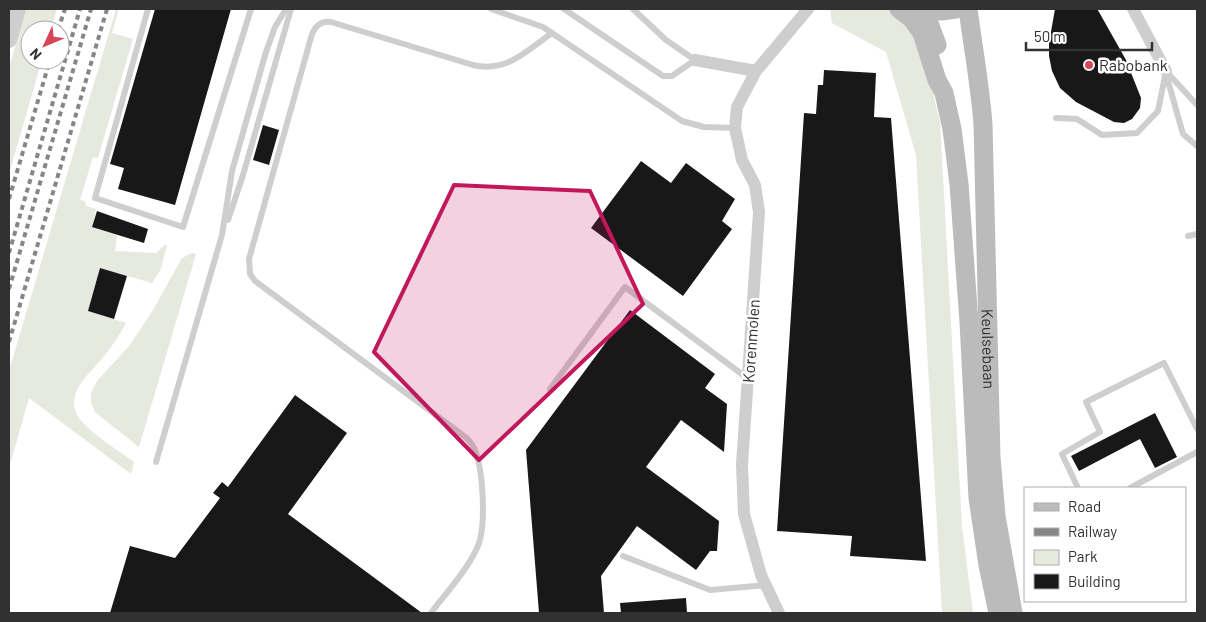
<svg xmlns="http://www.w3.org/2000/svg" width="1206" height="622" font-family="Barlow,sans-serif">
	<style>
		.green { fill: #e5e9de }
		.building { fill: #181818 }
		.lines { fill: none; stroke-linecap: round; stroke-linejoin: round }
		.service { stroke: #cecece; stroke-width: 6 }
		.minor { stroke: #cecece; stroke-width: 12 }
		.tertiary { stroke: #cecece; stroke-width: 16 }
		.secondary { stroke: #bbb; stroke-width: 19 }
		.rail { stroke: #868686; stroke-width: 4; stroke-dasharray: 5 4; stroke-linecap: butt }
		.marked { fill: #c2185b; fill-opacity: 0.2; stroke: #c2185b; stroke-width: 4; stroke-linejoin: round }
		.poi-dot { fill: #d64658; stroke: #fff; stroke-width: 2 }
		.labels { text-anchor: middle; stroke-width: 5; stroke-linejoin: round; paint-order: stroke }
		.poi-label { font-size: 16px; fill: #313131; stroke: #fff; text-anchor: start }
		.street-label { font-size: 16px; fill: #313131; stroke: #fff }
	</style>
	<rect width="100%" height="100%" fill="#fff"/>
	<!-- green -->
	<g class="green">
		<polygon points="26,9 57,9 51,30 30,30 30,60 42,60 9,174 9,68"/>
		<path d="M116,9h3l-7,24 21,6 -35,119 -5,-1 -13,43 5,1 1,5 10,3 -4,18 25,8 -2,16 41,2 9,-8h2l-6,24 -9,14 -52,-15 -12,43 38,12c-6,11 -13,22 -21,32 -16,20 -47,42 -21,69 15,15 34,26 50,38l-3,12 -102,-76 -20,70v-97z"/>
		<path d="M830,9c9,-1 56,-2 62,1 32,16 39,80 48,111l22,405 11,87h-31l-26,-458 -30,-103 -54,-29z"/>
		<polygon points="192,253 196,254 139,447 95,412 91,403 91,393 97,381 130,345 153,310 182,258"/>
	</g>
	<!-- building -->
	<g class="building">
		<polygon points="155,9 231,9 175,205 118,189 124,168 110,164"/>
		<polygon points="1055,9 1097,9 1099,12 1126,60 1141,98 1140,108 1132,119 1124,123 1114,122 1076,102 1060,88 1052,71 1049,56 1049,43"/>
		<polygon points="824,70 876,73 874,117 891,118 926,561 850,556 852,536 777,531 804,113 816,114 818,85 823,85"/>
		<polygon points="263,125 279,130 269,165 253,160"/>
		<polygon points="641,161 671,183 686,163 735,199 722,221 732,229 683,296 591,228"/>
		<polygon points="97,211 148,229 144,243 92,227"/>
		<polygon points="100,268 127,276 114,319 88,311"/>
		<polygon points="630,310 715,374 705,388 727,404 724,452 681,420 646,467 719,521 717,551 710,551 696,570 637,526 601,576 604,613 539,613 526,450"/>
		<polygon points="295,395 347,433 288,514 422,613 110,613 130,546 175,558 220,498 213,493 222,482 228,487"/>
		<polygon points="1155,413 1177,457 1155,468 1140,439 1079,471 1071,456"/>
		<polygon points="686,598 687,613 621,613 620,603"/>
	</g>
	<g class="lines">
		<!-- service -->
		<g class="service">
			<polyline points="148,9 95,198 183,227 251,9"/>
			<polyline points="491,9 543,27 682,121 704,127 735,128"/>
			<polyline points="564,9 663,76 672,76 695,60 666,40 633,9"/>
			<polyline points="1166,71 1197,105"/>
			<polyline points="1166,74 1183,134 1197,146"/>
			<polyline points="1056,118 1077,119 1102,135 1137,133 1158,111 1166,71"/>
			<polyline points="228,220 243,175 291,9"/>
			<polyline points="1188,236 1197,234"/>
			<polyline points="550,389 625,287 747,378"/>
			<polyline points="156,462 222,235 232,171 266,52 275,27 286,9"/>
			<polyline points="1078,488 1062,454 1100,432 1086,402 1164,363 1197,429"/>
			<polyline points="1130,488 1197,452"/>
			<polyline points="623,556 710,590 766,585"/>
			<path d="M431,613c15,-20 40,-47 48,-70 7,-21 4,-72 -4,-93 -3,-7 -9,-13 -15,-17l-205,-152 -5,-7 -1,-15 63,-225c4,-9 9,-13 19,-12l142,43c34,8 53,-14 79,-32"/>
		</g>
		<!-- minor -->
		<g class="minor">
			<polyline points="1133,9 1166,71"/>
			<polyline points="695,60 756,71"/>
			<polyline points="779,613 761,575 744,514 742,465 759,212 755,185 742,160 735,128 737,107 756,71 808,9"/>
		</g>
		<!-- tertiary -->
		<polyline class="tertiary" points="9,40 18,9"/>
		<!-- secondary -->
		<g class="secondary">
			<polyline points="899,9 912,19 922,33 937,80 944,93 952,129 959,184 969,322 978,498 988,565 998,613"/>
			<polyline points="924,9 937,45"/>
			<polyline points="925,9 941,11 956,9"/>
			<path id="s1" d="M968,9c5,38 12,76 15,115l8,333 5,59 17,97"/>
		</g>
		<!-- rail -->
		<g class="rail">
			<polyline points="58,30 65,9"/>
			<polyline points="9,199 50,60"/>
			<polyline points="9,253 80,9"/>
			<polyline points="9,289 91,9"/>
			<polyline points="9,342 107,9"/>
		</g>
	</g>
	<!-- marked area -->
	<path class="marked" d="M454,185l136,6 53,113 -164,156 -105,-108z"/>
	<!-- markers -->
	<circle class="poi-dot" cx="1089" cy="65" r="5"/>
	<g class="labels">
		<!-- poi labels -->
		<g class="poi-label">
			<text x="1099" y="71">Rabobank</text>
		</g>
		<!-- street labels -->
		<g class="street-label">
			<text transform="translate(751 341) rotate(-86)" y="6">Korenmolen</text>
			<text dy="6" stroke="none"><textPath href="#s1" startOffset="341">Keulsebaan</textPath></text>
		</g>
	</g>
	<!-- border -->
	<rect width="1206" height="622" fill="none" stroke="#313131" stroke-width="20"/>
	<!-- legend -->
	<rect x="1024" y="487" width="162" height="115" fill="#ffffff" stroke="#adadad"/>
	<rect x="1034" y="503" width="25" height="8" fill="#bbbbbb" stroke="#adadad"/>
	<text x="1068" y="512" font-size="15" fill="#313131">Road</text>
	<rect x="1034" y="528" width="25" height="8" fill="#868686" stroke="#adadad"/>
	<text x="1068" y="537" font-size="15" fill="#313131">Railway</text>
	<rect x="1034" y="550" width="25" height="15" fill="#e5e9de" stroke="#adadad"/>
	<text x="1068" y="562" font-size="15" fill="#313131">Park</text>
	<rect x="1034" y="574" width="25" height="15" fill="#181818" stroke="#adadad"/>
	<text x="1068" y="587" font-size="15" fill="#313131">Building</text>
	<!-- north arrow -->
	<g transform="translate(45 45) rotate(226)"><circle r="24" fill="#ffffff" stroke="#adadad"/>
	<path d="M0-4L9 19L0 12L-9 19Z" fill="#d64658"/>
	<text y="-8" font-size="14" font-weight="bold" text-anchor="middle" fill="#313131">N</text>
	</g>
	<!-- scale -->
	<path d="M1026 42v8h126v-8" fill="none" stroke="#313131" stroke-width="2.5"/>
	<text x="1034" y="42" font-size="15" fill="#313131" stroke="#ffffff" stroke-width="4" paint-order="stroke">50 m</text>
</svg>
